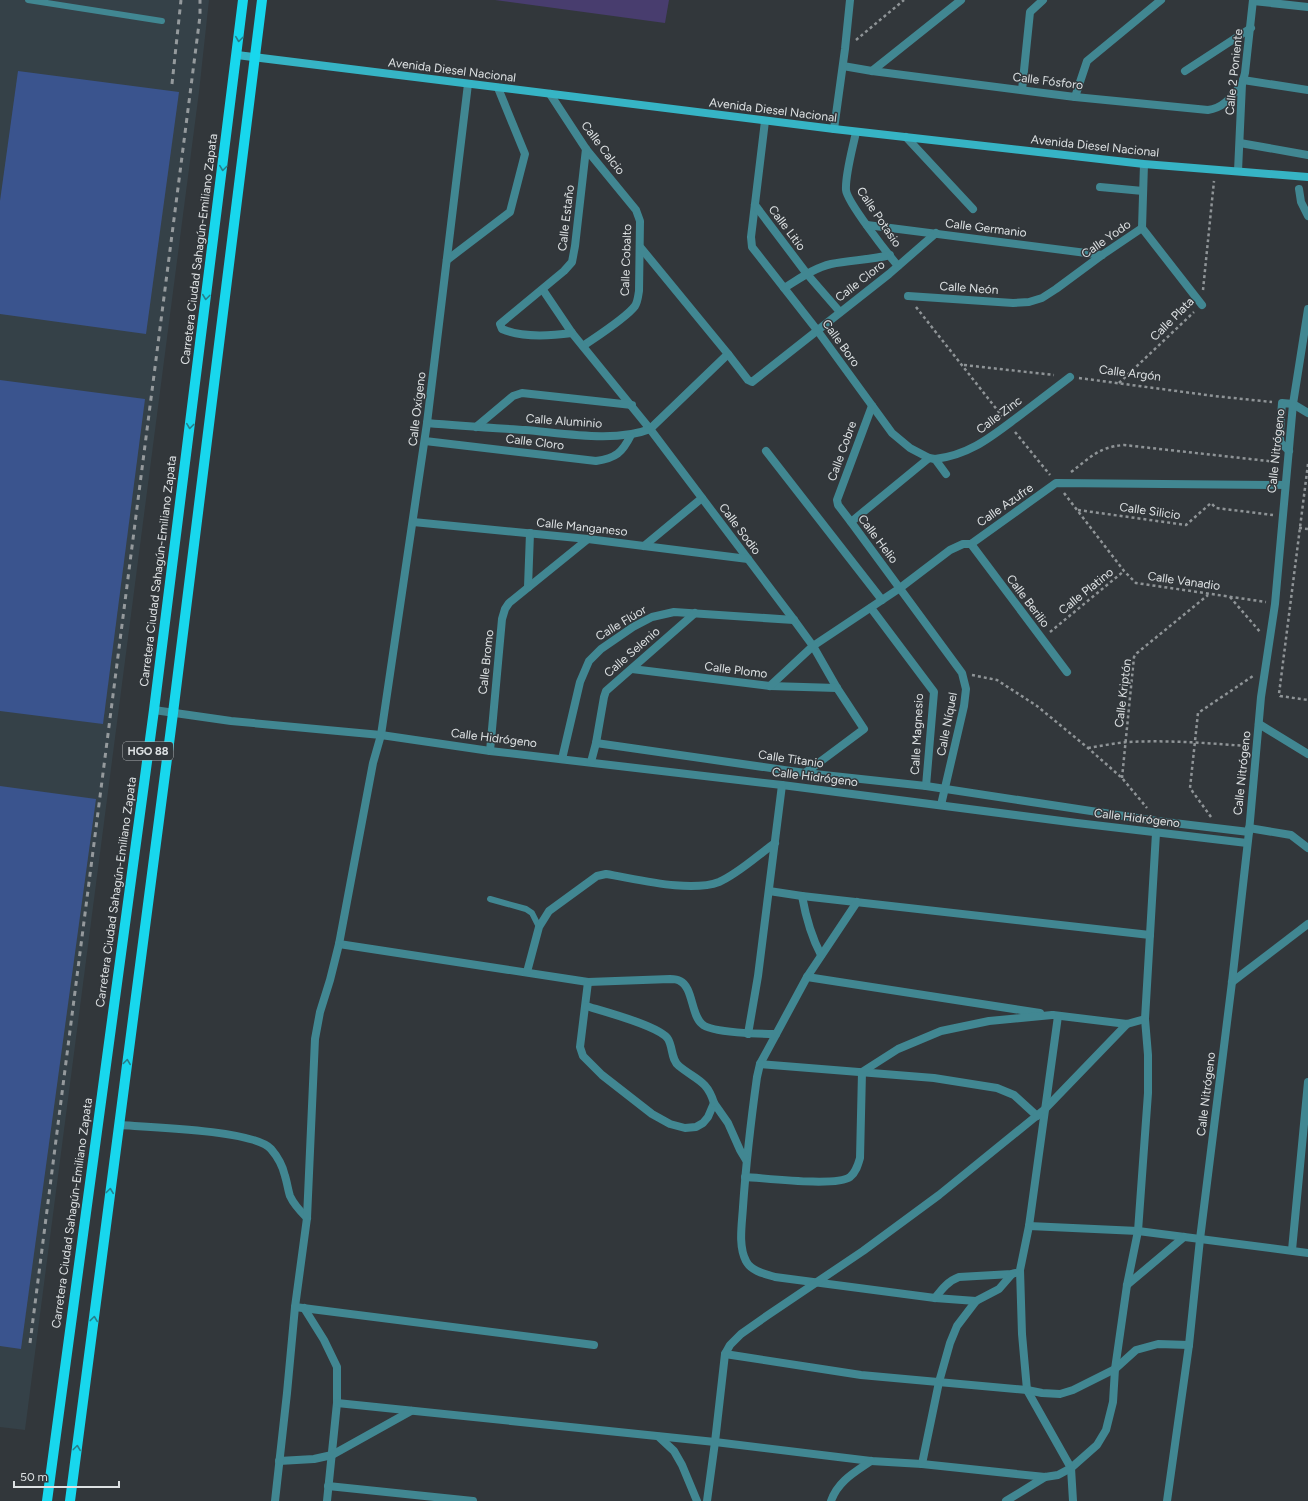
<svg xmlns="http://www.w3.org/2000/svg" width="1308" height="1501" font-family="Figtree,sans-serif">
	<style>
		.built { fill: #354148 }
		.green { fill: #483d6e }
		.building { fill: #3a548e }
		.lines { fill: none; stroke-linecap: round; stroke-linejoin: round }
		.path { stroke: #8f9497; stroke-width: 2.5; stroke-dasharray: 3 3; stroke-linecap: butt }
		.lane { stroke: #418792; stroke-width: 6 }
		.street { stroke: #418792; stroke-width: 8 }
		.secondary { stroke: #36b4c5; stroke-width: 8 }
		.primary { stroke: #18d7ed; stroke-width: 10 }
		.rail { stroke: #959a9d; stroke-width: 3; stroke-dasharray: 5 5; stroke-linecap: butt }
		.oneway { stroke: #267f8b }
		.labels { text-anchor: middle; stroke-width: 3; stroke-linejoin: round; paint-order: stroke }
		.shield { fill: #32373b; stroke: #aaaeb1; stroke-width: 1 }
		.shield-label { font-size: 11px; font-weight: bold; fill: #dde1e3 }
		.street-label { font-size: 12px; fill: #dde1e3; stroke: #32373b }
	</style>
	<rect width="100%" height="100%" fill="#32373b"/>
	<!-- built -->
	<polygon class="built" points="0,0 209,0 199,92 25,1430 0,1427"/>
	<!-- green -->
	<polygon class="green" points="495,0 669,0 665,23"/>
	<!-- building -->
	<g class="building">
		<polygon points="18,71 179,92 146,334 0,314 0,201"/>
		<polygon points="0,380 145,399 103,724 0,711"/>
		<polygon points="0,786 96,799 21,1349 0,1346"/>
	</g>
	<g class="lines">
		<!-- path -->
		<g class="path">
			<polyline points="856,40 904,0"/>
			<polyline points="1203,290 1214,181"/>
			<polyline points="916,307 1002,416"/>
			<polyline points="964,365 1054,375"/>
			<polyline points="1079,378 1214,396 1272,402"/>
			<polyline points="1119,383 1194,312"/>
			<polyline points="1015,432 1050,475"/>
			<polyline points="1308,464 1279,694 1280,696 1308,700"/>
			<path d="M1071,472c19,-14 27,-25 53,-27l153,17"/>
			<polyline points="1064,493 1124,571 1136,583 1266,602"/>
			<polyline points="1078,510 1186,525 1211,503 1216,508 1273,515"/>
			<polyline points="1299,528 1308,529"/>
			<polyline points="1230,597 1261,633"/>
			<polyline points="1050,632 1124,571"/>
			<polyline points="972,675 997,680 1037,706 1088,748 1122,778 1147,808"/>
			<path d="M1088,748c13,-2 27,-5 40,-6 39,-2 79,1 118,4"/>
			<polyline points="1122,778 1134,657 1137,653 1208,595"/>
			<polyline points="1211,817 1190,788 1198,713 1253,676"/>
		</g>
		<!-- lane -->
		<g class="lane">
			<polyline points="28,0 162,21"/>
			<polyline points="490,899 526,909 532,913 539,927"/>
		</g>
		<!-- street -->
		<g class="street">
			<polyline points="1253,1 1308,7"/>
			<path d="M843,66l29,5 203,26 133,13c16,-2 24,-14 34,-26"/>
			<polyline points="872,71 961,0"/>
			<polyline points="1185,71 1251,28"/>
			<polyline points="1243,80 1308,90"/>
			<polyline points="1022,90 1030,12 1043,0"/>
			<path d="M550,94l36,55 50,61 4,11 -1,70c-1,5 -1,10 -4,15 -9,12 -39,31 -52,40"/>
			<polyline points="1075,97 1087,61 1161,0"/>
			<polyline points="765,121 751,237 752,247 817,330 892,433 910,448 929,458 935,459 946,474"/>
			<polyline points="834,129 845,49 850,0"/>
			<path d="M856,132c-3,15 -11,43 -10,58 1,12 42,64 52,76"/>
			<polyline points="906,137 973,209"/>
			<polyline points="1240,143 1308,155"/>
			<polyline points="1238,171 1242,84 1245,73 1253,0"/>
			<polyline points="1100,187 1143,191"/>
			<polyline points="1299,189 1301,202 1308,216"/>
			<polyline points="755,205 807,274 840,312"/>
			<polyline points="867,225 1102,255"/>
			<polyline points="1142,228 1202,305"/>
			<polyline points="1142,228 1144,164"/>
			<polyline points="641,248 728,354 748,380 752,382 889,274 936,233"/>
			<polyline points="447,260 510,212 525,154 498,88"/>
			<path d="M784,288c15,-9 30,-20 47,-24 19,-4 39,-4 59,-9"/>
			<polyline points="543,290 572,333 650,429 794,620 813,646 837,688 864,729 805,773"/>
			<polyline points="908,296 1013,303 1029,302 1042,298 1056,289 1102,255 1142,228"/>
			<path d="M572,333c-22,3 -50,5 -70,-4l-2,-5 64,-53 8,-9 3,-16 11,-97"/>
			<polyline points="872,406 837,500 838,505 851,522 962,673 966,689 964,706 941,805"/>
			<path d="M427,423c33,3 66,5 98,7 37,3 91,13 125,-1l78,-75"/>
			<polyline points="476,427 513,396 522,393 632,405"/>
			<path d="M425,441l171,20c20,-3 26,-8 35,-26"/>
			<polyline points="766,451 882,600"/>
			<polyline points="1289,451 1280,442 1280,431 1282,403 1293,404 1308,413"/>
			<path d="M935,459c35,-4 57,-23 84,-43 17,-13 34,-26 51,-39"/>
			<polyline points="413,522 588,539 748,559"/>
			<polyline points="851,522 929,458"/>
			<polyline points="971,544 1067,672"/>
			<polyline points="644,546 702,498"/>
			<polyline points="528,587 530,533"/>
			<polyline points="871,608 934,692 926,786"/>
			<polyline points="632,669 770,686 837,688"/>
			<polyline points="770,686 813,646 900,588 950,550 963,544 971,544 1056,483 1285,485"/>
			<polyline points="154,710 231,721 381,735 490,751 782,785 1077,823 1247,843"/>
			<polyline points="1259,724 1308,754"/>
			<polyline points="596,743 805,773 926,786 1157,821 1249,832"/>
			<polyline points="490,751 502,619 505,609 509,603 588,539"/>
			<polyline points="562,759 580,682 589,661 601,649 633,627 652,617 674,612 794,620"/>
			<polyline points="591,762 596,743 604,697 606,691 695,613"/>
			<polyline points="1249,828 1291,835 1308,848"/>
			<polyline points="769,891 802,896 1150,935"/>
			<path d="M802,896c4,22 9,40 19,59"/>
			<path d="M857,902l-50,75 -47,87 -3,13c-6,43 -11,86 -14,130 -1,17 -5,39 3,54 5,10 19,13 29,16l160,21 41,3"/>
			<path d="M339,944l249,38 82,-3c3,0 7,0 10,2 13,6 11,34 22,43 9,9 60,10 74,10"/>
			<path d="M527,972l12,-45 10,-16 48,-35 9,-2c31,5 84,19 113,8 19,-8 39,-27 56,-39"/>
			<polyline points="807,977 1040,1013"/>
			<polyline points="588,982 580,1047 583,1056 602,1075 652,1114 670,1124 685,1128 696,1127 703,1123 708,1117 714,1103 728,1123 740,1150 746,1160"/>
			<polyline points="1232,982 1308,924"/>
			<path d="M586,1006c16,5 74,20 82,33 5,8 3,21 11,27 17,14 28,14 35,37"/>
			<polyline points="1053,1015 1127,1024 1145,1019"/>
			<polyline points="1058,1016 1029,1226 1020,1270 1022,1334 1027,1390 1071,1468 1073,1501"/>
			<polyline points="748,1034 758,976 782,785"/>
			<polyline points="760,1064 934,1078 997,1088 1014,1095 1037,1116"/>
			<path d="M119,1125c28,2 135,5 152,24 6,7 12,18 14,27 2,6 3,14 5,20 4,9 10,15 17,22"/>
			<path d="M745,1177c20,1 91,10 105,0 6,-5 8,-12 10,-19l2,-86 36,-23 43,-18 48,-10 63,-6"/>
			<polyline points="1029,1226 1138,1231 1308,1253"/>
			<polyline points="1292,1250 1308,1082"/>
			<polyline points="1127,1285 1184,1237"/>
			<path d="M935,1298c7,-9 13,-17 24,-21l53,-3 3,-1"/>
			<polyline points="295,1307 594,1345"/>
			<polyline points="304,1308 324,1340 337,1367 337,1403 327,1501"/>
			<polyline points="725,1354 861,1375 1027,1390 1042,1393 1060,1394 1073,1390 1115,1369 1136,1350 1158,1344 1189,1345"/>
			<polyline points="337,1403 715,1442 871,1461 922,1464 1045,1477 1058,1475 1071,1468 1097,1445 1106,1430 1113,1402 1115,1369 1127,1285 1138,1231 1148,1093 1148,1055 1145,1019 1156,833"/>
			<polyline points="659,1437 674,1451 682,1465 697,1501"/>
			<polyline points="279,1461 314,1459 332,1455 411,1411"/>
			<polyline points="922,1464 939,1382 950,1343 957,1326 976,1301 999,1289 1012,1274"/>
			<polyline points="328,1486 473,1501"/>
			<polyline points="275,1501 287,1393 295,1307 307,1218 315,1039 320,1012 330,980 339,944 373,763 381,735 427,423 468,84"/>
			<polyline points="707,1501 715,1442 725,1354 730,1345 741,1334 768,1315 863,1251 939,1195 1045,1109 1127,1024"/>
			<path d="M831,1501c7,-20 24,-29 40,-40"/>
			<polyline points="1006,1501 1045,1477"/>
			<polyline points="1167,1501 1189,1345 1200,1239 1232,982 1249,832 1261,697 1275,604 1293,404 1308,309"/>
		</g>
		<!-- secondary -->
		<polyline class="secondary" points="237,55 834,129 1144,164 1308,177"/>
		<!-- primary -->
		<g class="primary">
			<polyline points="47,1501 154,710 243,0"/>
			<polyline points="70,1501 173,713 262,0"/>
		</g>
		<!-- rail -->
		<g class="rail">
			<polyline points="172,84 181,0"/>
			<polyline points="30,1343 200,16 200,0"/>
		</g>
	</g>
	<!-- one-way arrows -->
	<defs><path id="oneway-chevron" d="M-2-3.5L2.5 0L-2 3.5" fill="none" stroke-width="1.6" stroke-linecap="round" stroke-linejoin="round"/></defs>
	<g class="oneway">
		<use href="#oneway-chevron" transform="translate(239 39) rotate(97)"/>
		<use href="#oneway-chevron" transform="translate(223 168) rotate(97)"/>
		<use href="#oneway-chevron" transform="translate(206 297) rotate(97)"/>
		<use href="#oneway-chevron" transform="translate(190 426) rotate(97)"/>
		<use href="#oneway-chevron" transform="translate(127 1062) rotate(-82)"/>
		<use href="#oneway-chevron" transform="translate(110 1191) rotate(-83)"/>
		<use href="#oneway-chevron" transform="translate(94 1319) rotate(-83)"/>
		<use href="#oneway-chevron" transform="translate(77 1448) rotate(-83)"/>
	</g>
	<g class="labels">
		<!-- shield labels -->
		<rect class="shield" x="123" y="742" width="50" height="18" rx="3"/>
		<g class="shield-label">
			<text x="148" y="755">HGO 88</text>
		</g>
		<!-- street labels -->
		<g class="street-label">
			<text transform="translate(452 70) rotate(7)" y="4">Avenida Diesel Nacional</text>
			<text transform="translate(1234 72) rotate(-84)" y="4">Calle 2 Poniente</text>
			<text transform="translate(1048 81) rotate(7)" y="4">Calle Fósforo</text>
			<text transform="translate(773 110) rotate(7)" y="4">Avenida Diesel Nacional</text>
			<text transform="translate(1095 146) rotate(6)" y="4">Avenida Diesel Nacional</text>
			<text transform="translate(603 148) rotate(53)" y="4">Calle Calcio</text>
			<text transform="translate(879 217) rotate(56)" y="4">Calle Potasio</text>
			<text transform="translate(566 218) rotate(-83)" y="4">Calle Estaño</text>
			<text transform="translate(787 228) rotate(53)" y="4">Calle Litio</text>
			<text transform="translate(986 228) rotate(7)" y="4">Calle Germanio</text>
			<text transform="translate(1106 239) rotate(-35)" y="4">Calle Yodo</text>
			<text transform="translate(199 249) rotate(-83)" y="4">Carretera Ciudad Sahagún-Emiliano Zapata</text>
			<text transform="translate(626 260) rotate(-88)" y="4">Calle Cobalto</text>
			<text transform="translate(860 281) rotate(-38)" y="4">Calle Cloro</text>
			<text transform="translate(969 288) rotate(4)" y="4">Calle Neón</text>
			<text transform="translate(1172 319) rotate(-45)" y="4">Calle Plata</text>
			<text transform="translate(841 343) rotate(54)" y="4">Calle Boro</text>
			<text transform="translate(1130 373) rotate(7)" y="4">Calle Argón</text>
			<text transform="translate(417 409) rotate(-83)" y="4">Calle Oxígeno</text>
			<text transform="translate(999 415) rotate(-37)" y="4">Calle Zinc</text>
			<text transform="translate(564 421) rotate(4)" y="4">Calle Aluminio</text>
			<text transform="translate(535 442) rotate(7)" y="4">Calle Cloro</text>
			<text transform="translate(842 451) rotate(-70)" y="4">Calle Cobre</text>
			<text transform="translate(1276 451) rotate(-84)" y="4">Calle Nitrógeno</text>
			<text transform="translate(1005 505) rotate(-35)" y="4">Calle Azufre</text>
			<text transform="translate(1150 511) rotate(8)" y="4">Calle Silicio</text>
			<text transform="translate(582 527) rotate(6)" y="4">Calle Manganeso</text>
			<text transform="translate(740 529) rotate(53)" y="4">Calle Sodio</text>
			<text transform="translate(878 539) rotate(53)" y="4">Calle Helio</text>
			<text transform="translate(158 571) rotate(-83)" y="4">Carretera Ciudad Sahagún-Emiliano Zapata</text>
			<text transform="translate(1184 581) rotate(8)" y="4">Calle Vanadio</text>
			<text transform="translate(1086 591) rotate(-39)" y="4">Calle Platino</text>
			<text transform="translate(1028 601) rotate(53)" y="4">Calle Berilio</text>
			<text transform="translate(621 623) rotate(-31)" y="4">Calle Flúor</text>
			<text transform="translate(632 652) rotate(-41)" y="4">Calle Selenio</text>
			<text transform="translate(486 662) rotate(-84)" y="4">Calle Bromo</text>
			<text transform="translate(736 670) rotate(7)" y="4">Calle Plomo</text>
			<text transform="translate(1123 693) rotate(-83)" y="4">Calle Kriptón</text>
			<text transform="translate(947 724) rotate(-79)" y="4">Calle Níquel</text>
			<text transform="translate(917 734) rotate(-87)" y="4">Calle Magnesio</text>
			<text transform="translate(494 738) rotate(7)" y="4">Calle Hidrógeno</text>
			<text transform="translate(791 759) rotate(8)" y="4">Calle Titanio</text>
			<text transform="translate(1242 773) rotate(-84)" y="4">Calle Nitrógeno</text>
			<text transform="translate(815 777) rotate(7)" y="4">Calle Hidrógeno</text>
			<text transform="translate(1137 818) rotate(7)" y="4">Calle Hidrógeno</text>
			<text transform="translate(116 892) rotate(-82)" y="4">Carretera Ciudad Sahagún-Emiliano Zapata</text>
			<text transform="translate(1206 1094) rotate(-83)" y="4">Calle Nitrógeno</text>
			<text transform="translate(72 1213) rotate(-82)" y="4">Carretera Ciudad Sahagún-Emiliano Zapata</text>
		</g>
	</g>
	<!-- scale -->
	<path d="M14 1481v6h105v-6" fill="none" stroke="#dde1e3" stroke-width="2"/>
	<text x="20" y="1481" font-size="12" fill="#dde1e3" stroke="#32373b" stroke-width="3" paint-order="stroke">50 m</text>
</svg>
